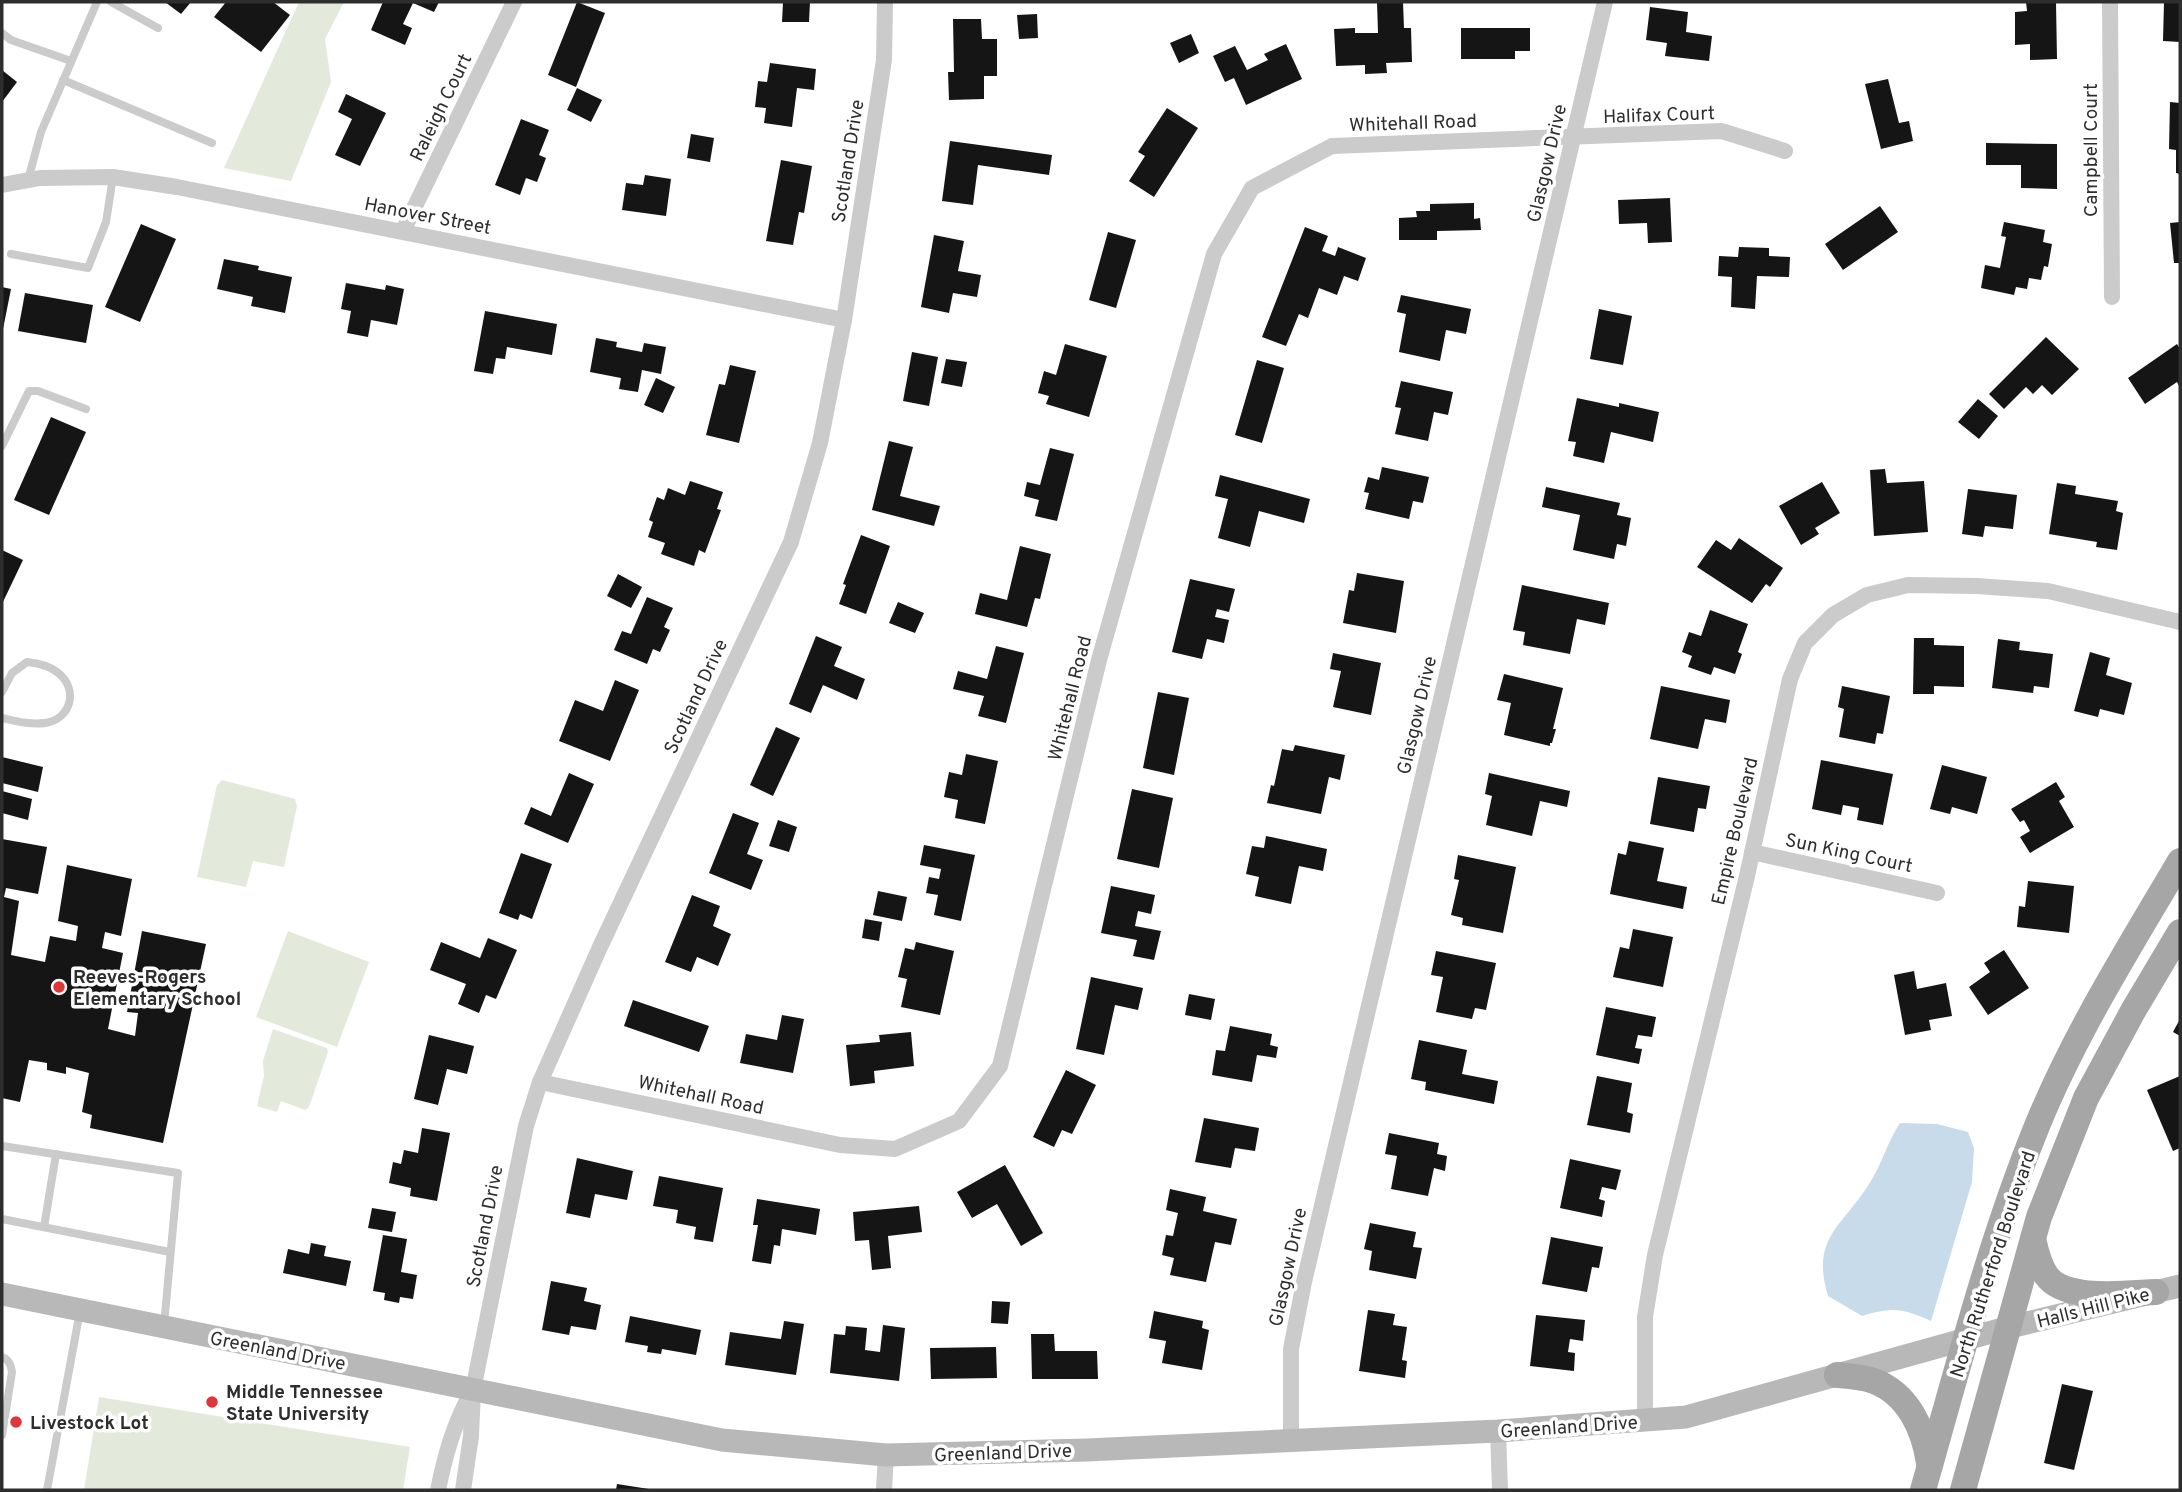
<svg xmlns="http://www.w3.org/2000/svg" width="2182" height="1492" font-family="Overpass,sans-serif">
	<style>
		.green { fill: #e3eadc }
		.water { fill: #c8dbea }
		.building { fill: #151515 }
		.lines { fill: none; stroke-linecap: round; stroke-linejoin: round }
		.lane { stroke: #cbcbcb; stroke-width: 8 }
		.street { stroke: #cbcbcb; stroke-width: 16 }
		.secondary { stroke: #b8b8b8; stroke-width: 23 }
		.primary { stroke: #a6a6a6; stroke-width: 26 }
		.poi-dot { fill: #de363b; stroke: #fff; stroke-width: 2.5 }
		.labels { text-anchor: middle; stroke-width: 7; stroke-linejoin: round; paint-order: stroke }
		.street-label { font-size: 19px; fill: #2e2e2e; stroke: #fff }
		.poi-label { font-size: 19px; font-weight: bold; fill: #2e2e2e; stroke: #fff; text-anchor: start }
	</style>
	<rect width="100%" height="100%" fill="#fff"/>
	<!-- green -->
	<g class="green">
		<polygon points="299,2 344,2 325,39 331,82 291,181 224,168"/>
		<polygon points="222,780 295,799 297,806 284,867 253,861 246,887 197,877 217,785"/>
		<polygon points="288,931 369,962 337,1047 256,1017"/>
		<polygon points="273,1029 327,1048 328,1052 309,1107 305,1110 281,1101 277,1112 257,1106 264,1076 263,1061"/>
		<polygon points="99,1397 410,1447 403,1490 84,1490"/>
	</g>
	<!-- water -->
	<path class="water" d="M1900,1123l37,1 31,8 6,16 -2,34 -41,139c-30,-13 -37,-14 -69,-5l-34,-20c-18,-60 16,-70 43,-115 11,-18 17,-40 29,-58z"/>
	<!-- building -->
	<g class="building">
		<polygon points="165,2 191,2 181,14"/>
		<polygon points="226,2 273,2 290,15 261,52 214,17"/>
		<polygon points="383,2 439,2 434,12 413,3 403,24 412,28 405,45 371,30"/>
		<polygon points="577,2 605,13 576,87 548,75"/>
		<polygon points="783,2 810,2 809,22 782,22"/>
		<polygon points="1377,2 1403,2 1404,28 1411,28 1412,62 1386,63 1387,73 1365,74 1365,65 1336,66 1334,29 1355,28 1355,33 1378,33"/>
		<polygon points="2026,2 2056,2 2057,59 2030,60 2030,44 2015,45 2015,12 2027,11"/>
		<polygon points="2164,2 2180,2 2180,42 2163,41"/>
		<polygon points="1650,7 1688,12 1686,32 1712,36 1709,61 1665,56 1667,43 1646,40"/>
		<polygon points="1037,14 1038,38 1019,39 1017,15"/>
		<polygon points="953,19 981,19 982,39 997,39 997,76 984,76 984,99 949,100 948,72 954,72"/>
		<polygon points="1461,28 1530,28 1530,51 1515,51 1515,59 1461,59"/>
		<polygon points="1191,34 1199,53 1179,63 1170,43"/>
		<polygon points="1286,44 1302,79 1246,105 1234,78 1225,82 1213,56 1235,46 1247,70 1268,60 1264,54"/>
		<polygon points="770,63 816,69 814,90 797,88 792,127 764,123 766,108 755,107 758,81 767,82"/>
		<polygon points="2,70 17,82 2,102"/>
		<polygon points="1888,79 1899,123 1909,121 1913,141 1881,149 1865,84"/>
		<polygon points="577,88 602,100 591,122 567,110"/>
		<polygon points="346,94 386,113 360,166 335,155 352,119 338,112"/>
		<polygon points="2170,102 2180,103 2180,174 2176,173 2176,150 2169,149"/>
		<polygon points="1167,108 1198,128 1154,197 1129,181 1145,156 1138,152"/>
		<polygon points="521,119 549,130 539,155 546,158 537,182 526,178 520,195 495,185"/>
		<polygon points="691,134 714,138 710,162 687,158"/>
		<polygon points="950,141 1052,155 1049,175 978,165 973,205 942,201"/>
		<polygon points="1986,143 2057,144 2057,189 2021,188 2021,165 1986,165"/>
		<polygon points="781,160 812,166 804,213 799,212 793,245 766,241"/>
		<polygon points="645,175 671,179 666,216 622,210 626,183 643,185"/>
		<polygon points="1670,198 1672,242 1648,243 1647,223 1619,224 1618,200"/>
		<polygon points="1474,203 1474,219 1480,218 1481,230 1437,231 1437,240 1399,240 1399,218 1417,217 1416,211 1430,211 1430,204"/>
		<polygon points="1880,206 1898,232 1843,270 1825,244"/>
		<polygon points="2004,222 2045,230 2043,242 2052,244 2048,267 2044,266 2041,280 2029,278 2027,289 2016,287 2014,295 1981,288 1985,265 2000,268 2006,237 2001,236"/>
		<polygon points="2180,222 2180,263 2174,263 2170,223"/>
		<polygon points="141,224 176,239 140,322 105,307"/>
		<polygon points="1305,227 1328,236 1322,251 1335,256 1338,247 1366,258 1358,281 1344,276 1337,295 1319,288 1308,318 1299,314 1286,346 1262,337"/>
		<polygon points="1108,232 1136,240 1116,308 1089,300"/>
		<polygon points="934,235 964,241 958,271 981,275 977,297 953,293 949,313 921,307"/>
		<polygon points="1739,247 1769,248 1769,256 1790,257 1789,277 1757,276 1755,309 1731,307 1732,277 1718,276 1719,256 1738,257"/>
		<polygon points="224,259 259,266 258,270 292,277 285,313 251,306 253,297 217,289"/>
		<polygon points="346,283 385,290 386,285 404,289 397,325 371,320 368,337 347,333 351,311 341,309"/>
		<polygon points="2,287 11,289 3,329 2,329"/>
		<polygon points="25,293 93,305 86,343 18,331"/>
		<polygon points="1401,295 1471,309 1466,334 1446,330 1440,361 1399,352 1406,314 1397,312"/>
		<polygon points="1599,309 1632,316 1623,365 1590,359"/>
		<polygon points="485,311 557,324 552,355 507,347 505,359 496,358 493,374 474,371"/>
		<polygon points="2046,337 2079,369 2052,395 2042,385 2033,394 2026,387 2004,409 1989,394"/>
		<polygon points="596,338 617,342 616,347 642,352 644,343 666,347 661,374 642,370 638,392 619,389 621,378 590,372"/>
		<polygon points="1065,344 1107,356 1089,417 1046,404 1049,396 1038,393 1044,371 1056,375"/>
		<polygon points="2177,344 2180,349 2180,388 2177,382 2145,404 2128,378"/>
		<polygon points="912,352 938,357 929,406 903,401"/>
		<polygon points="946,359 967,362 962,387 941,383"/>
		<polygon points="1257,360 1284,368 1262,443 1235,435"/>
		<polygon points="730,365 756,371 739,443 706,435 719,384 725,385"/>
		<polygon points="656,378 675,387 663,413 644,405"/>
		<polygon points="1401,381 1453,392 1448,415 1434,412 1428,441 1395,434 1401,408 1395,407"/>
		<polygon points="1577,398 1619,407 1619,403 1659,412 1653,442 1611,432 1604,463 1573,456 1576,442 1568,441"/>
		<polygon points="1978,399 1998,416 1979,439 1958,422"/>
		<polygon points="51,417 86,432 49,515 14,500"/>
		<polygon points="889,441 913,447 900,496 940,506 934,526 872,510"/>
		<polygon points="1050,448 1074,454 1057,521 1035,516 1039,500 1024,496 1027,482 1040,485"/>
		<polygon points="1382,467 1429,477 1423,503 1413,501 1409,519 1365,509 1369,493 1364,492 1368,477 1379,480"/>
		<polygon points="1885,469 1887,483 1924,481 1928,532 1874,536 1870,470"/>
		<polygon points="1220,475 1310,499 1304,523 1259,511 1250,547 1218,538 1228,499 1215,496"/>
		<polygon points="690,481 723,492 717,509 721,510 705,553 699,550 694,566 661,554 665,543 648,537 653,522 649,520 657,497 664,500 668,488 685,495"/>
		<polygon points="1822,482 1840,513 1815,528 1819,534 1801,545 1779,506"/>
		<polygon points="2057,483 2076,486 2075,494 2118,501 2116,511 2123,513 2117,550 2096,547 2097,542 2049,534"/>
		<polygon points="1546,487 1620,503 1617,515 1631,518 1626,546 1617,544 1614,559 1573,550 1580,515 1542,507"/>
		<polygon points="1968,489 2017,495 2013,529 1985,526 1983,537 1962,534"/>
		<polygon points="861,535 890,546 866,614 839,604 846,585 843,584"/>
		<polygon points="1739,538 1783,568 1770,587 1766,584 1752,603 1697,567 1716,540 1731,550"/>
		<polygon points="1020,546 1051,554 1040,599 1035,598 1027,627 975,614 980,593 1007,600"/>
		<polygon points="2,550 23,560 2,604"/>
		<polygon points="1357,573 1404,581 1396,633 1343,623 1349,590 1354,591"/>
		<polygon points="618,574 642,587 631,608 607,596"/>
		<polygon points="1190,579 1235,589 1229,612 1217,609 1215,617 1229,620 1224,643 1207,639 1202,659 1172,652"/>
		<polygon points="1522,585 1609,603 1605,625 1577,619 1570,654 1523,645 1525,632 1513,630"/>
		<polygon points="647,597 673,608 664,627 670,630 660,652 653,649 647,664 614,650 622,631 631,634"/>
		<polygon points="898,602 924,613 915,633 889,623"/>
		<polygon points="1710,610 1748,624 1738,652 1742,654 1735,674 1714,667 1711,675 1688,667 1692,656 1682,652 1689,632 1701,636"/>
		<polygon points="816,636 842,647 834,666 865,679 857,700 823,685 811,713 789,704"/>
		<polygon points="1914,638 1934,638 1934,645 1964,646 1964,687 1934,686 1934,694 1913,694"/>
		<polygon points="1998,639 2020,642 2019,650 2053,654 2049,688 2034,686 2033,693 1992,688"/>
		<polygon points="996,646 1024,653 1006,723 978,716 984,696 953,689 958,671 987,679"/>
		<polygon points="2090,652 2110,658 2106,675 2132,683 2124,715 2100,709 2098,717 2074,711"/>
		<polygon points="1333,653 1381,663 1371,715 1333,707 1341,671 1330,669"/>
		<polygon points="1504,674 1563,688 1553,729 1556,729 1552,743 1550,743 1550,746 1504,735 1511,703 1497,700"/>
		<polygon points="615,680 639,690 610,761 559,741 575,700 603,711"/>
		<polygon points="1661,686 1730,700 1726,723 1705,719 1698,749 1650,739"/>
		<polygon points="1842,686 1890,696 1883,734 1877,733 1875,744 1839,737 1844,709 1838,707"/>
		<polygon points="1158,692 1189,698 1174,775 1143,768"/>
		<polygon points="776,727 800,738 773,796 750,785"/>
		<polygon points="1295,745 1345,755 1340,780 1329,777 1321,814 1267,803 1271,785 1274,786 1282,749 1293,751"/>
		<polygon points="966,754 998,761 985,824 955,818 958,800 944,797 949,772 962,775"/>
		<polygon points="2,757 43,767 38,792 2,783"/>
		<polygon points="1821,760 1893,774 1883,825 1857,820 1859,808 1843,805 1841,815 1812,809"/>
		<polygon points="1942,765 1987,777 1977,814 1952,807 1950,814 1930,809"/>
		<polygon points="569,773 594,784 568,843 524,824 531,807 551,816"/>
		<polygon points="1489,773 1570,791 1567,807 1540,801 1532,836 1486,825 1492,796 1485,794"/>
		<polygon points="1658,777 1710,786 1706,809 1698,808 1694,832 1650,824"/>
		<polygon points="2056,782 2065,797 2059,801 2074,827 2030,853 2020,837 2030,831 2024,820 2020,822 2011,809"/>
		<polygon points="1132,789 1173,798 1159,868 1117,859"/>
		<polygon points="2,791 32,799 28,820 2,813"/>
		<polygon points="733,813 759,823 747,854 763,860 751,890 709,873"/>
		<polygon points="778,820 797,827 789,852 769,846"/>
		<polygon points="1266,836 1327,849 1323,871 1299,866 1291,904 1255,896 1259,877 1246,874 1252,846 1264,848"/>
		<polygon points="2,839 47,847 38,894 6,888 4,897 19,901 11,955 45,962 50,936 76,941 78,926 58,921 67,865 132,879 121,936 105,932 102,948 123,953 108,1029 135,1036 138,1013 127,1012 142,931 206,944 163,1143 90,1128 92,1115 82,1112 89,1073 66,1067 66,1074 47,1070 47,1063 29,1060 20,1102 2,1098"/>
		<polygon points="1629,841 1664,848 1657,881 1687,887 1683,909 1610,894 1618,853 1626,855"/>
		<polygon points="924,845 975,855 961,921 934,915 938,895 926,893 929,877 939,879 941,869 920,865"/>
		<polygon points="521,853 552,864 532,919 520,914 518,920 499,913"/>
		<polygon points="1458,855 1516,867 1503,933 1462,925 1463,918 1451,915 1459,880 1454,879"/>
		<polygon points="2028,881 2074,886 2069,933 2017,927 2019,906 2025,907"/>
		<polygon points="1111,886 1155,895 1151,914 1138,911 1135,926 1161,931 1154,960 1133,956 1137,940 1101,933"/>
		<polygon points="878,891 907,897 902,921 873,915"/>
		<polygon points="692,895 720,906 713,926 731,934 718,966 697,957 691,972 665,962"/>
		<polygon points="865,919 882,922 879,941 862,938"/>
		<polygon points="1633,929 1673,937 1663,987 1613,977 1620,947 1629,949"/>
		<polygon points="488,938 517,950 496,999 486,995 479,1013 458,1004 466,984 430,970 441,942 480,958"/>
		<polygon points="916,942 954,951 940,1015 901,1007 907,979 898,977 905,948 914,950"/>
		<polygon points="2004,950 2029,988 1988,1015 1969,987 1990,972 1984,963"/>
		<polygon points="1436,951 1496,963 1486,1010 1475,1008 1472,1019 1436,1012 1443,977 1431,975"/>
		<polygon points="1914,971 1917,989 1946,983 1952,1016 1929,1020 1931,1030 1905,1035 1894,975"/>
		<polygon points="1091,977 1143,988 1138,1010 1115,1005 1104,1055 1076,1049"/>
		<polygon points="1189,994 1215,999 1211,1020 1185,1015"/>
		<polygon points="633,1000 709,1026 699,1052 624,1026"/>
		<polygon points="1606,1007 1656,1017 1652,1037 1638,1035 1635,1048 1642,1049 1639,1064 1596,1055"/>
		<polygon points="782,1015 804,1019 793,1073 740,1063 746,1034 777,1040"/>
		<polygon points="2180,1019 2180,1036 2173,1032"/>
		<polygon points="1230,1026 1272,1034 1270,1045 1278,1047 1276,1058 1257,1055 1252,1082 1212,1075 1216,1050 1225,1051"/>
		<polygon points="911,1032 914,1066 874,1071 875,1083 850,1086 846,1045 880,1042 879,1035"/>
		<polygon points="429,1035 474,1046 467,1074 447,1069 438,1105 414,1099"/>
		<polygon points="1419,1040 1467,1050 1462,1074 1498,1081 1494,1104 1425,1090 1426,1082 1411,1079"/>
		<polygon points="1066,1070 1096,1085 1072,1134 1062,1130 1054,1147 1033,1137"/>
		<polygon points="1597,1076 1632,1083 1627,1112 1633,1114 1630,1133 1587,1125"/>
		<polygon points="2180,1076 2180,1148 2173,1151 2147,1090"/>
		<polygon points="1204,1118 1259,1128 1255,1151 1235,1148 1231,1168 1195,1162"/>
		<polygon points="422,1128 450,1133 437,1201 410,1196 411,1188 389,1183 393,1162 401,1164 404,1150 418,1153"/>
		<polygon points="1389,1133 1439,1143 1437,1154 1447,1156 1445,1171 1434,1168 1428,1196 1391,1189 1397,1156 1385,1154"/>
		<polygon points="577,1158 633,1171 627,1200 595,1194 590,1218 566,1213"/>
		<polygon points="1570,1159 1621,1170 1616,1190 1602,1187 1599,1199 1605,1201 1602,1217 1560,1208"/>
		<polygon points="1005,1165 1043,1233 1021,1246 997,1204 972,1218 957,1192"/>
		<polygon points="659,1176 723,1188 713,1242 694,1239 696,1227 676,1223 678,1210 653,1206"/>
		<polygon points="1170,1189 1206,1197 1203,1211 1237,1219 1231,1245 1215,1242 1206,1282 1170,1275 1174,1258 1162,1255 1166,1235 1173,1236 1178,1213 1166,1210"/>
		<polygon points="757,1199 820,1209 816,1235 782,1229 780,1246 774,1245 771,1264 752,1261 758,1225 753,1225"/>
		<polygon points="919,1206 922,1232 888,1236 891,1268 872,1270 869,1240 855,1241 853,1212"/>
		<polygon points="372,1208 396,1212 392,1232 368,1228"/>
		<polygon points="1370,1223 1416,1232 1413,1247 1422,1248 1416,1279 1369,1270 1372,1251 1364,1249"/>
		<polygon points="383,1235 407,1239 401,1272 417,1275 413,1299 400,1297 399,1303 384,1300 385,1293 373,1291"/>
		<polygon points="1551,1237 1603,1247 1599,1268 1592,1267 1587,1292 1542,1284"/>
		<polygon points="311,1243 326,1246 324,1256 351,1261 346,1286 283,1273 288,1249 309,1254"/>
		<polygon points="551,1281 587,1288 584,1301 601,1305 596,1330 571,1326 569,1335 542,1330"/>
		<polygon points="992,1301 1010,1302 1008,1324 991,1323"/>
		<polygon points="1368,1310 1395,1314 1393,1325 1407,1327 1402,1360 1407,1361 1405,1378 1359,1371"/>
		<polygon points="1154,1311 1203,1321 1202,1328 1209,1330 1202,1370 1162,1363 1166,1341 1149,1338"/>
		<polygon points="1536,1315 1585,1320 1583,1341 1570,1339 1568,1352 1575,1353 1574,1371 1530,1366"/>
		<polygon points="630,1316 701,1330 696,1355 662,1349 661,1354 647,1352 648,1346 625,1342"/>
		<polygon points="784,1321 804,1324 796,1375 725,1365 730,1332 781,1339"/>
		<polygon points="883,1325 905,1328 899,1381 830,1373 834,1334 845,1335 846,1326 867,1328 865,1350 880,1352"/>
		<polygon points="1031,1334 1054,1334 1055,1351 1097,1351 1098,1379 1032,1379"/>
		<polygon points="996,1347 997,1378 931,1379 930,1348"/>
		<polygon points="2062,1384 2093,1391 2074,1470 2044,1463"/>
		<polygon points="617,1484 649,1489 649,1490 616,1490"/>
	</g>
	<g class="lines">
		<!-- lane -->
		<g class="lane">
			<polyline points="111,2 158,28"/>
			<polyline points="2,33 11,40 71,61"/>
			<polyline points="63,80 212,143"/>
			<polyline points="28,180 41,132 97,2"/>
			<polyline points="11,254 88,268 106,222 113,177"/>
			<polyline points="2,446 29,391 38,391 86,409"/>
			<path d="M2,692l10,-19 15,-11c10,1 21,3 30,10 22,16 15,47 -12,51 -15,2 -29,-2 -43,-5"/>
			<polyline points="2,1146 178,1173 164,1325"/>
			<polyline points="2,1219 170,1252"/>
			<polyline points="44,1227 56,1154"/>
			<path d="M2,1357c7,2 9,8 10,15l-10,63"/>
			<polyline points="47,1490 80,1311"/>
		</g>
		<!-- street -->
		<g class="street">
			<polyline points="2110,2 2112,297"/>
			<polyline points="2,185 40,178 113,177 177,187 844,320"/>
			<polyline points="403,231 514,2"/>
			<polyline points="1752,852 1937,893"/>
			<polyline points="540,1082 840,1145 895,1149 959,1121 1000,1066 1099,660 1214,254 1252,188 1332,146 1722,131 1785,151"/>
			<polyline points="1645,1421 1645,1317 1655,1255 1747,876 1790,679 1805,643 1833,615 1867,595 1908,585 1977,586 2048,591 2180,622"/>
			<polyline points="1498,1431 1500,1490"/>
			<polyline points="1291,1440 1291,1349 1304,1282 1605,2"/>
			<path d="M438,1490c7,-34 15,-64 32,-95"/>
			<polyline points="463,1490 471,1436 473,1390 526,1126 540,1082 600,947 791,542 820,443 844,320 884,60 885,2"/>
			<polyline points="884,1490 886,1455"/>
		</g>
		<!-- secondary -->
		<polyline class="secondary" points="2,1294 722,1440 886,1455 1087,1450 1498,1431 1686,1417 2006,1328 2180,1286"/>
		<!-- primary -->
		<g class="primary">
			<path d="M2033,1239c3,13 6,26 13,36 18,27 82,18 110,17"/>
			<path d="M1837,1375c12,1 26,2 37,6 34,13 50,48 55,82"/>
			<path d="M1923,1490c35,-122 66,-246 114,-364 38,-93 92,-178 143,-265"/>
			<polyline points="1963,1490 2039,1217 2086,1098 2133,1011 2180,932"/>
		</g>
	</g>
	<!-- markers -->
	<g class="poi-dot">
		<circle cx="59" cy="987" r="7"/>
		<circle cx="212" cy="1402" r="7"/>
		<circle cx="16" cy="1422" r="7"/>
	</g>
	<g class="labels">
		<!-- street labels -->
		<g class="street-label">
			<text transform="translate(440 107) rotate(-64)" y="7">Raleigh Court</text>
			<text transform="translate(1659 114) rotate(-2)" y="7">Halifax Court</text>
			<text transform="translate(1413 122) rotate(-2)" y="7">Whitehall Road</text>
			<text transform="translate(2090 150) rotate(-90)" y="7">Campbell Court</text>
			<text transform="translate(847 161) rotate(-81)" y="7">Scotland Drive</text>
			<text transform="translate(1546 163) rotate(-77)" y="7">Glasgow Drive</text>
			<text transform="translate(428 215) rotate(11)" y="7">Hanover Street</text>
			<text transform="translate(695 696) rotate(-65)" y="7">Scotland Drive</text>
			<text transform="translate(1069 698) rotate(-76)" y="7">Whitehall Road</text>
			<text transform="translate(1416 715) rotate(-77)" y="7">Glasgow Drive</text>
			<text transform="translate(1734 831) rotate(-77)" y="7">Empire Boulevard</text>
			<text transform="translate(1849 852) rotate(12)" y="7">Sun King Court</text>
			<text transform="translate(701 1094) rotate(12)" y="7">Whitehall Road</text>
			<text transform="translate(484 1226) rotate(-79)" y="7">Scotland Drive</text>
			<text transform="translate(1992 1264) rotate(-72)" y="7">North Rutherford Boulevard</text>
			<text transform="translate(1287 1267) rotate(-78)" y="7">Glasgow Drive</text>
			<text transform="translate(2093 1307) rotate(-14)" y="7">Halls Hill Pike</text>
			<text transform="translate(278 1350) rotate(11)" y="7">Greenland Drive</text>
			<text transform="translate(1569 1426) rotate(-4)" y="7">Greenland Drive</text>
			<text transform="translate(1003 1452) rotate(-2)" y="7">Greenland Drive</text>
		</g>
		<!-- poi labels -->
		<g class="poi-label">
			<text x="73" y="983">Reeves-Rogers<tspan x="73" dy="22">Elementary School</tspan></text>
			<text x="226" y="1398">Middle Tennessee<tspan x="226" dy="22">State University</tspan></text>
			<text x="30" y="1429">Livestock Lot</text>
		</g>
	</g>
	<!-- border -->
	<rect width="2182" height="1492" fill="none" stroke="#2e2e2e" stroke-width="7"/>
</svg>
